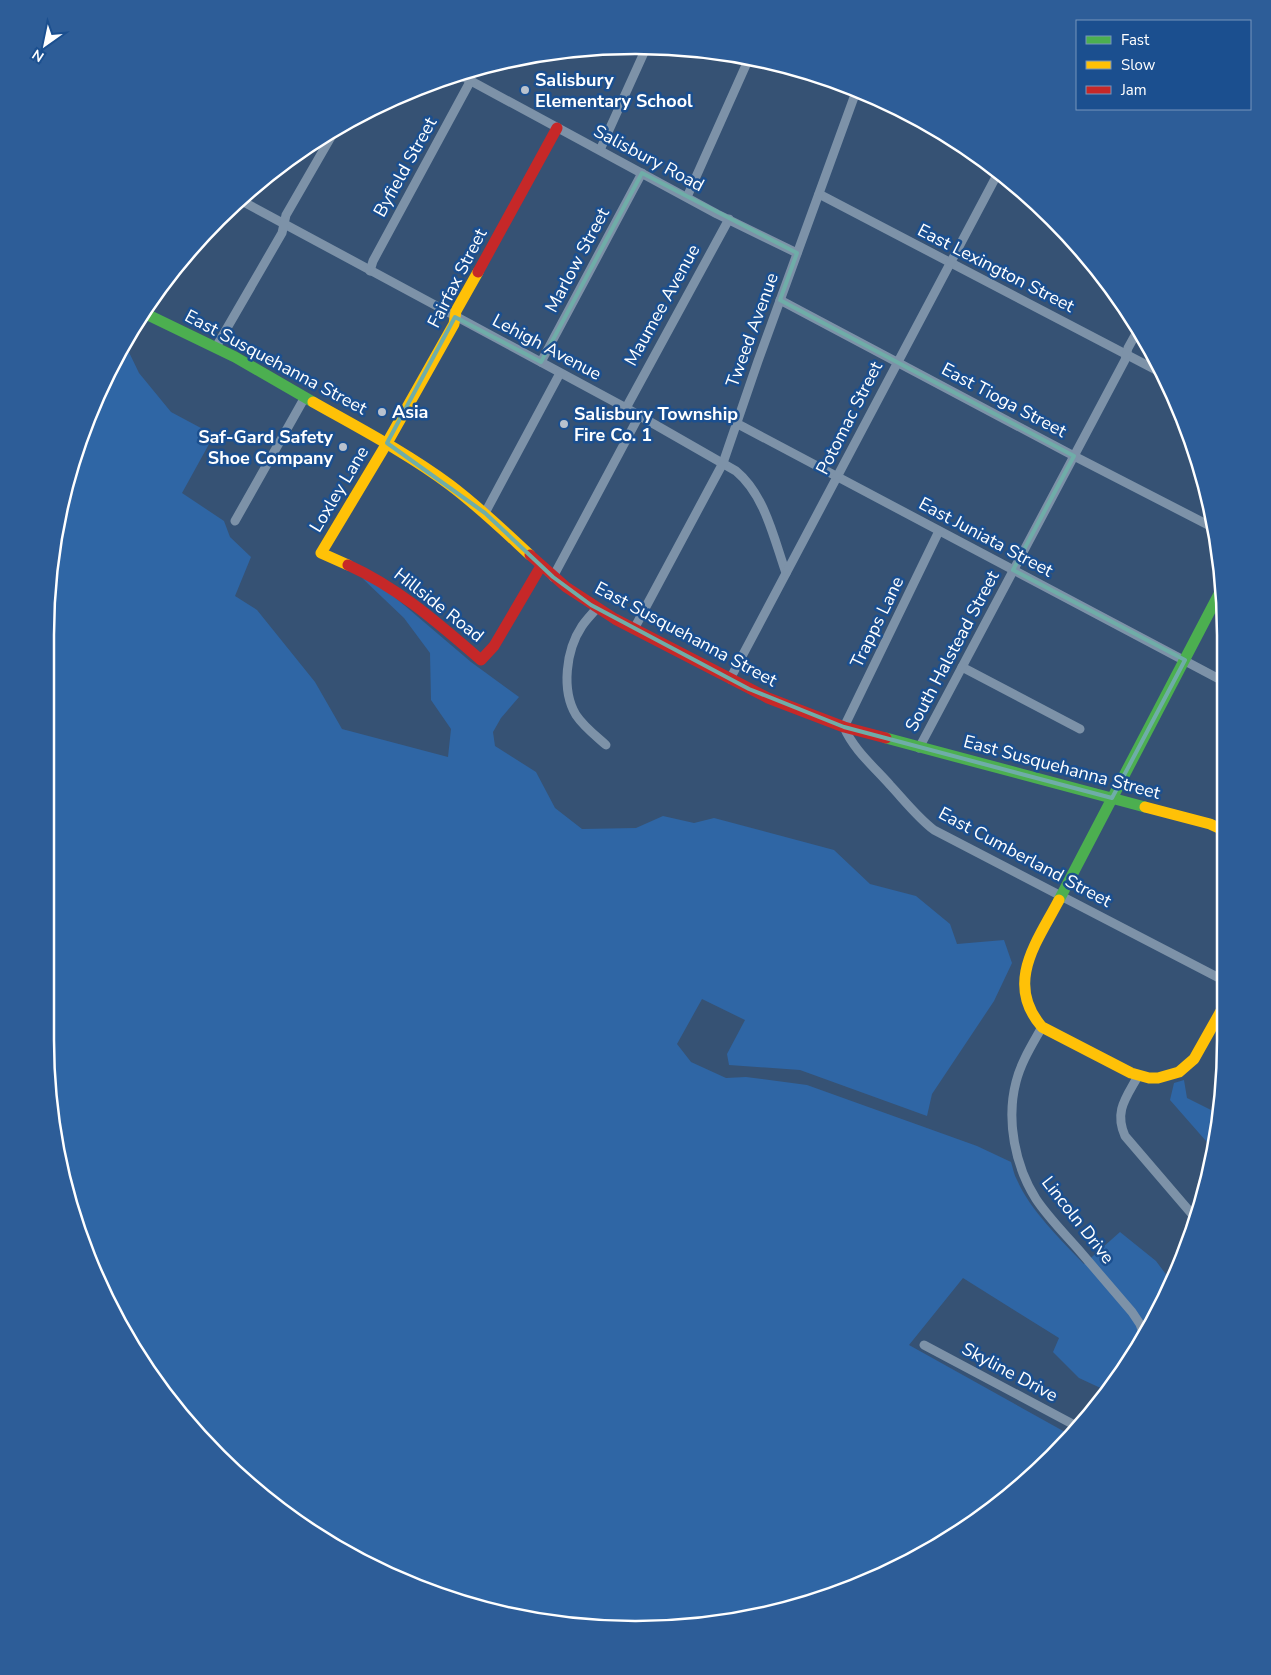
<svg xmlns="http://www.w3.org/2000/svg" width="1271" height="1675" font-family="'Nunito Sans',sans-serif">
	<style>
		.green { fill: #2f66a5 }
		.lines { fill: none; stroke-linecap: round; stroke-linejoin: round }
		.street { stroke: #7d92a8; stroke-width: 9 }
		.fast { stroke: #4caf50; stroke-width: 11 }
		.slow { stroke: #ffc107; stroke-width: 11 }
		.jam { stroke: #c62828; stroke-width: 11 }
		.marked { fill: none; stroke: #6fada8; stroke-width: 4; stroke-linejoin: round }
		.poi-dot { fill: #b9c2ce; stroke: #1b4f8f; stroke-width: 2 }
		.labels { text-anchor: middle; stroke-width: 5; stroke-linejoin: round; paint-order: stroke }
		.poi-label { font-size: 18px; font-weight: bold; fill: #fff; stroke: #1b4f8f; text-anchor: start }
		.street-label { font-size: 18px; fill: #fff; stroke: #1b4f8f }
		.rim { fill: none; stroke: #fff; stroke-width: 2.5 }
	</style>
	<rect width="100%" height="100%" fill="#365274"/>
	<!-- green -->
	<g class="green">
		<path d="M125,344l14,29 32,39 43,23 -32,58 42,28 6,16 21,20 -16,39 22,14 58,72 27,47 106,28 3,-28 -20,-29 -1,-47 -26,-35 -42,-40 22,10 87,74 48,35 -18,21 -8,14 2,14 41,26 19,36 27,21 54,-1 27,-12 31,7 20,-5 120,32 36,34 46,12 34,28 7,20 47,-4 8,23 -18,38 -62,93 -5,22 -127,-46 -71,-5 -2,-11 18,-34 -43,-21 -25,45 14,18 35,16 20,-1 61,8 170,61 34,16c2,6 3,13 6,18 13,30 44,60 67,84l36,-32 36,29 15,20 -24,54 -40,56 -28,-13 -26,-26 6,-14 -96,-60 -54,67 156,87 -6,15 -95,83 -138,69 -152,30 -154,-10 -146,-50 -128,-86 -79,-84 -43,-64 -59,-142 -20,-154 1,-442 19,-115 41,-108z"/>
		<polygon points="1184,1080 1187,1098 1221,1115 1213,1149 1170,1100 1174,1083"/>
	</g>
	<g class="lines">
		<!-- street -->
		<g class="street">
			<polyline points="460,75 717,214 797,253"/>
			<polyline points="600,150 647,46"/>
			<polyline points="819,194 1158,371"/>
			<polyline points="687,197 750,56"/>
			<path d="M240,200l386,208 110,63c29,24 38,68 50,102"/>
			<polyline points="370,271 373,261 471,80"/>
			<polyline points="780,300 1074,456 1214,528"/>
			<polyline points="216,347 282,233 286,215 335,130"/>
			<polyline points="541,362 642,173"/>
			<polyline points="626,408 729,219"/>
			<polyline points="736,423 1221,680"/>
			<polyline points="485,513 560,373"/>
			<polyline points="235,521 305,397"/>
			<path d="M939,531l-95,196c9,22 30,40 46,58 14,15 28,33 44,45l287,149"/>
			<polyline points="553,577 639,416"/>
			<path d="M597,608c-5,6 -11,12 -15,18 -16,24 -21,64 -6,89 8,12 20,21 30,30"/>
			<polyline points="634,629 723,463 758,361 857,89"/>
			<polyline points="962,667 1080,729"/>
			<polyline points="730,679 998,173"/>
			<polyline points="919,748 1125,360 1128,348 1138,330"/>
			<path d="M1042,1027c-10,18 -21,35 -26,55 -10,38 -1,84 20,117 12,18 27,33 42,50 18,21 36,42 54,63l8,12 5,14"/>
			<path d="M1138,1076c-12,22 -24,35 -13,60l72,84"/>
			<polyline points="924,1345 1080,1428"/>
		</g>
		<!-- fast -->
		<g class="fast">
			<polyline points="144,313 235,357 313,402"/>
			<polyline points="886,738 1145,807"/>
			<polyline points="1059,900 1221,590"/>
		</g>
		<!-- slow -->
		<g class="slow">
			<path d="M313,402c46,26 94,51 137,83 28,21 54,46 80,70"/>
			<polyline points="348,565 321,553 387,443 454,324 456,311 478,272"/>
			<polyline points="1145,807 1210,824 1221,829"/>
			<path d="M1059,900c-22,42 -55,83 -17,127l89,46 18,5h9l21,-6 15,-13 27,-48"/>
		</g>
		<!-- jam -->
		<g class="jam">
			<polyline points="478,272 557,128"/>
			<polyline points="530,555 566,587 615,619 768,698 844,727 886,738"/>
			<path d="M348,565c51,23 91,59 133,95l13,-14 47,-80"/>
		</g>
	</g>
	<!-- marked area -->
	<path class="marked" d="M642,173l155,80 -17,47 294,156 -61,114 172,90 -73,138 -268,-71 -95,-38 -158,-84 -38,-28 -68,-64 -98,-70 68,-126 86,45z"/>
	<!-- markers -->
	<g class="poi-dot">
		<circle cx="525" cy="90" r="5"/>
		<circle cx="382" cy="412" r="5"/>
		<circle cx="564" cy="424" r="5"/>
		<circle cx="343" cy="447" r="5"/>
	</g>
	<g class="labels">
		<!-- poi labels -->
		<g class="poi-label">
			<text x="535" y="86">Salisbury<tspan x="535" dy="21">Elementary School</tspan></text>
			<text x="392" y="418">Asia</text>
			<text x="574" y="420">Salisbury Township<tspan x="574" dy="21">Fire Co. 1</tspan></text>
			<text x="333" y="443" text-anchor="end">Saf-Gard Safety<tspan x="333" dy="21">Shoe Company</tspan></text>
		</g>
		<!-- street labels -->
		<g class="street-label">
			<text transform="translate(649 158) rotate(28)" y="6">Salisbury Road</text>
			<text transform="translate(405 167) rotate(-61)" y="6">Byfield Street</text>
			<text transform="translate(577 260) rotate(-62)" y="6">Marlow Street</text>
			<text transform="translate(996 268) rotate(27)" y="6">East Lexington Street</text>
			<text transform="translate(457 278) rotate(-63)" y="6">Fairfax Street</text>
			<text transform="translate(662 305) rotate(-61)" y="6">Maumee Avenue</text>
			<text transform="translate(752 330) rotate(-70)" y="6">Tweed Avenue</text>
			<text transform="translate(547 347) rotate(28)" y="6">Lehigh Avenue</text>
			<text transform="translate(276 362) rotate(28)" y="6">East Susquehanna Street</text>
			<text transform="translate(1004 400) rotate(28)" y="6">East Tioga Street</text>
			<text transform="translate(849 418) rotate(-63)" y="6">Potomac Street</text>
			<text transform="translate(339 489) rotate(-59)" y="6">Loxley Lane</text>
			<text transform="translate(986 537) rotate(28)" y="6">East Juniata Street</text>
			<text transform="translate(439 605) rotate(38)" y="6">Hillside Road</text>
			<text transform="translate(877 622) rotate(-64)" y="6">Trapps Lane</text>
			<text transform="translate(686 634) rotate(28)" y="6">East Susquehanna Street</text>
			<text transform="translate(952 651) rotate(-62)" y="6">South Halstead Street</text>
			<text transform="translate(1062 767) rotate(15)" y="6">East Susquehanna Street</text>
			<text transform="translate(1025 857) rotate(28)" y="6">East Cumberland Street</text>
			<text transform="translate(1078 1220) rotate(52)" y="6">Lincoln Drive</text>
			<text transform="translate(1010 1372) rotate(28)" y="6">Skyline Drive</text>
		</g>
	</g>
	<!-- crop -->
	<path d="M0 0H1271V1675H0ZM635 54H636A581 581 0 0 1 1217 635V1040A581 581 0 0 1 636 1621H635A581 581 0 0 1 54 1040V635A581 581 0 0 1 635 54Z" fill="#2d5d98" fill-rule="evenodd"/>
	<path class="rim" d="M635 54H636A581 581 0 0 1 1217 635V1040A581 581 0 0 1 636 1621H635A581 581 0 0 1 54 1040V635A581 581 0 0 1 635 54Z"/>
	<!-- legend -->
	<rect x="1076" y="20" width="175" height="90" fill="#1b4f8f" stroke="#7695bc"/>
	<rect x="1086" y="36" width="25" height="8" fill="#4caf50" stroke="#7695bc"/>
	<text x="1121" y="45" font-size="15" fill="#ffffff">Fast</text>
	<rect x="1086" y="61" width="25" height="8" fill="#ffc107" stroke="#7695bc"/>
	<text x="1121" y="70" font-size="15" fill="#ffffff">Slow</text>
	<rect x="1086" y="86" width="25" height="8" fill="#c62828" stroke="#7695bc"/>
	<text x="1121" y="95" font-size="15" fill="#ffffff">Jam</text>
	<!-- north arrow -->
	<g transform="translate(45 45) rotate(213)" stroke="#1b4f8f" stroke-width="4" paint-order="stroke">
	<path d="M0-4L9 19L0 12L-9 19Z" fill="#ffffff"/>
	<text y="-8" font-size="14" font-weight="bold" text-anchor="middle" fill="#ffffff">N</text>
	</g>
</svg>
